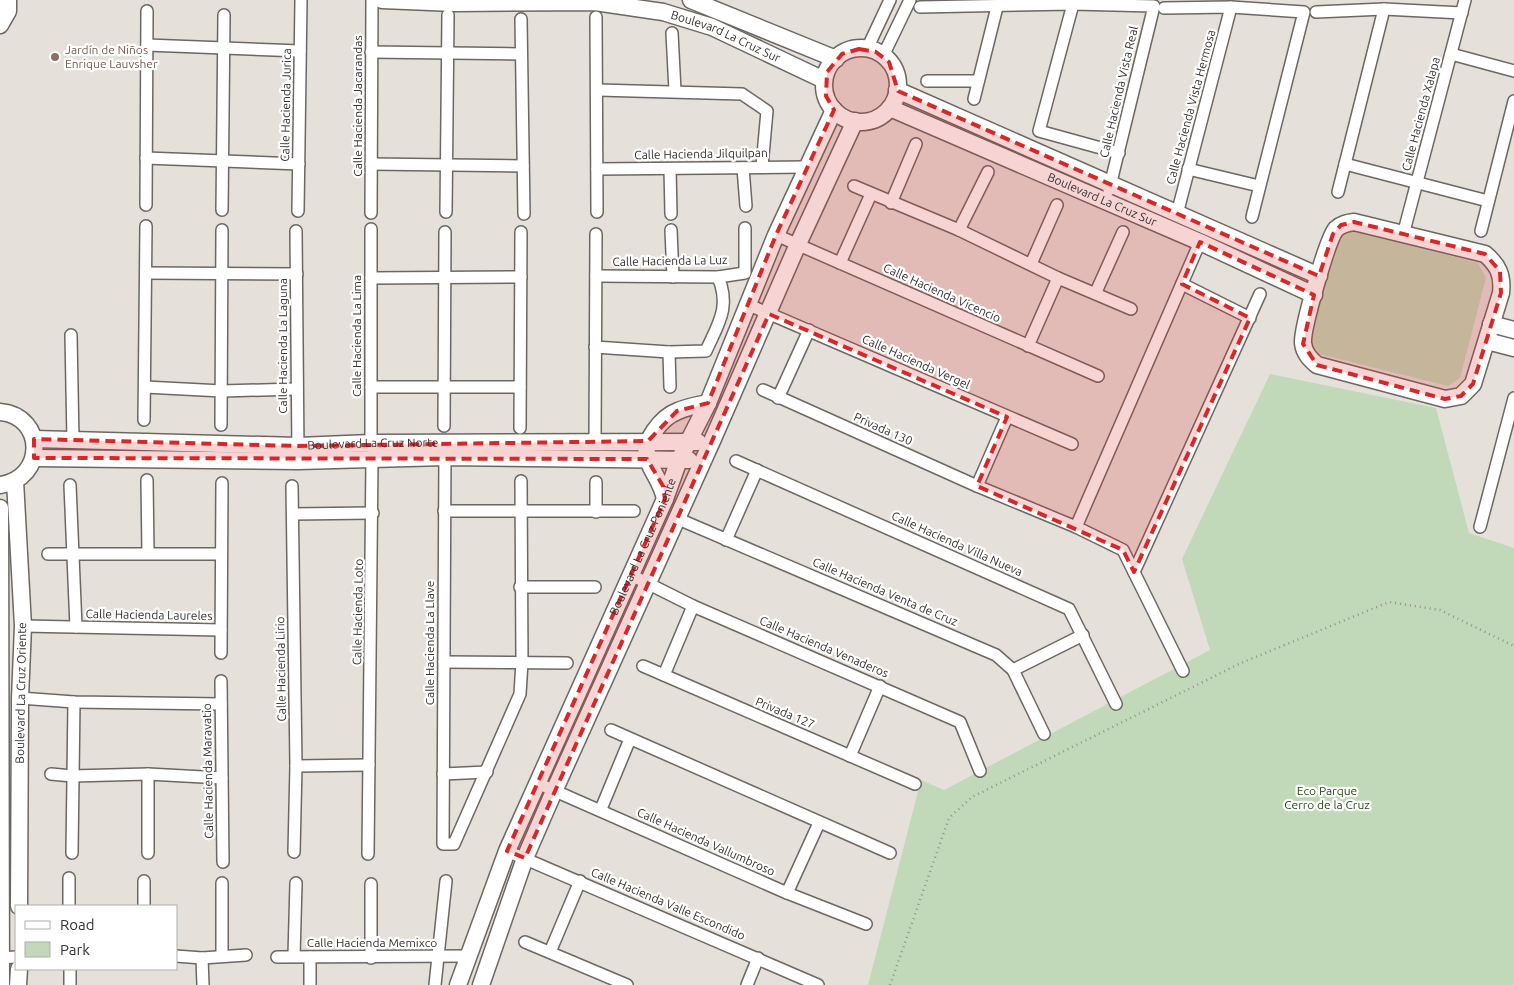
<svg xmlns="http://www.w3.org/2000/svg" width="1514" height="985" font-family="Ubuntu,sans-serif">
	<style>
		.green { fill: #c1d9b8 }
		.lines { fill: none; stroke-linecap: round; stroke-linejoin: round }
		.street-casing { stroke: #6c6762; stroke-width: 14 }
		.secondary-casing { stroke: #6c6762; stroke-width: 19 }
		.path { stroke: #95918d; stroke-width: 2.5; stroke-dasharray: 1 4; stroke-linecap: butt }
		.street { stroke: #fff; stroke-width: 11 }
		.secondary { stroke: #fff; stroke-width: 16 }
		.marked { fill: #d62828; fill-opacity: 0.2; stroke: #d62828; stroke-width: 4; stroke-dasharray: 10 6; stroke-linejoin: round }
		.education-dot { fill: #8d6e63; stroke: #fff; stroke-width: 2 }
		.labels { text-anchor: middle; stroke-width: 4.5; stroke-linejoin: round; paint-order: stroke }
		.street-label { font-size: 12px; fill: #34312f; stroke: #fff }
		.education-label { font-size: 12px; fill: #785e54; stroke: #fff; text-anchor: start }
		.park-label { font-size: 12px; fill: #244c10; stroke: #fff }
	</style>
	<rect width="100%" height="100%" fill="#e6e0da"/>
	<!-- green -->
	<g class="green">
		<polygon points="1351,230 1478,263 1486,278 1460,378 1448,386 1315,353 1305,339 1337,234"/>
		<polygon points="1270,374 1436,408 1469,533 1514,548 1514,985 868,985 921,780 944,790 1210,650 1182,559"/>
	</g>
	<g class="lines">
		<!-- street casing -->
		<g class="street-casing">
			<g id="street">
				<polyline points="1073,4 1039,131 1119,153"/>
				<polyline points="920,7 1073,4 1154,6 1109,190"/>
				<polyline points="1164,8 1231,7 1304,12 1252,217"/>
				<polyline points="1316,12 1384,9 1462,13"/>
				<polyline points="596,17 597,212"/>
				<polyline points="521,19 524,214"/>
				<polyline points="672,33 675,91"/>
				<polyline points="147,45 300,51"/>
				<polyline points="867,49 890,0"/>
				<polyline points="371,52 521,54"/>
				<polyline points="1451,54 1514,71"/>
				<polyline points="883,56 910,0"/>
				<polyline points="927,81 978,81"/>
				<polyline points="598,90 742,94 767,111 762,166"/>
				<polyline points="974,99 997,7"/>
				<polyline points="146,158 299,164"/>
				<polyline points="371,164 523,166"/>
				<polyline points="1345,164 1488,201"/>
				<polyline points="743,168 746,206"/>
				<polyline points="597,169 806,167"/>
				<polyline points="670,169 671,214"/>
				<polyline points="1188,169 1259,186"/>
				<polyline points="854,186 959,230 1058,278 1131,309"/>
				<polyline points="1338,192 1384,9"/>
				<polyline points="891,203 916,144"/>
				<polyline points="146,205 147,11"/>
				<polyline points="222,210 224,15"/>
				<polyline points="298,211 301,0"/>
				<polyline points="446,212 448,15"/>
				<polyline points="371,213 372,0"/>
				<polyline points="1177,214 1231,7"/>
				<polyline points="371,229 371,443"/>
				<polyline points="671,230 673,277"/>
				<polyline points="959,230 988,172"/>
				<polyline points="296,231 298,452"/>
				<polyline points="1481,231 1514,101"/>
				<polyline points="776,235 1098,376"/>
				<polyline points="1403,235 1465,0"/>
				<polyline points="840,263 871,194"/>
				<polyline points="1031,264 1057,205"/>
				<polyline points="146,273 297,274"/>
				<polyline points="596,276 718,277 745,273 745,228"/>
				<polyline points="371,278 521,277"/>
				<polyline points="1182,284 1250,318"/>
				<polyline points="1096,292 1123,232"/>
				<polyline points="749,305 1072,444"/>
				<polyline points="71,335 73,441"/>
				<polyline points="1028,346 1058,278"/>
				<path d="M595,347l74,5 37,-1c12,-27 25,-44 12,-74"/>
				<polyline points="669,352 670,387"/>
				<polyline points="145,387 222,391 297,389"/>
				<polyline points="371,387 520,387"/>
				<polyline points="763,390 977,486 1076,527 1123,550 1183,671"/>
				<polyline points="778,398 809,330"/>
				<polyline points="144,420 146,226"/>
				<polyline points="221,425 222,230"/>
				<polyline points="444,426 445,232"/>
				<polyline points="520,428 521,232"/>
				<polyline points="595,442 596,234"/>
				<polyline points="445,450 443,844 454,844 520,694 522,662 521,481"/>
				<polyline points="736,461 1069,609 1116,704"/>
				<polyline points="147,480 148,553"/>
				<polyline points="596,482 596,512"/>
				<polyline points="70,485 76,627"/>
				<polyline points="292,486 296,766 294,852"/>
				<polyline points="977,486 1007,417"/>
				<polyline points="444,511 634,511"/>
				<polyline points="293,514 373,513"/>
				<polyline points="676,518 996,655 1013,670 1044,734"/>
				<polyline points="1076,527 1200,242"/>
				<polyline points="1480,527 1514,398"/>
				<polyline points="726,540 757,470"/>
				<polyline points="48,554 221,554"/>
				<polyline points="1134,572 1260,294"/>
				<polyline points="629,574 693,606 960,722 980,771"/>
				<polyline points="520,587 595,587"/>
				<polyline points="23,626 221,630"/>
				<polyline points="221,653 222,483"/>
				<polyline points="444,662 567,663"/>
				<polyline points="643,666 915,784"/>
				<polyline points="1013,670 1083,635"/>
				<polyline points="664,675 693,606"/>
				<polyline points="221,681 223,862"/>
				<polyline points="20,698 74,702 221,704"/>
				<polyline points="611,730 890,853"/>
				<polyline points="850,756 880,686"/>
				<polyline points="296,766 369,765"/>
				<polyline points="51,774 72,776 148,774 222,778"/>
				<polyline points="443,774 487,772"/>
				<polyline points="537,783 787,893 866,924"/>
				<polyline points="601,809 630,739"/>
				<polyline points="507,851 818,985"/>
				<polyline points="72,853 74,702"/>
				<polyline points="148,853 148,774"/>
				<polyline points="368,854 372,459"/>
				<polyline points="69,878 69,906"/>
				<polyline points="787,893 819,823"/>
				<polyline points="144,906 144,881"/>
				<polyline points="525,942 627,985"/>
				<polyline points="550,952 580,881"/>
				<polyline points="176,956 202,958 246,955"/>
				<polyline points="222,956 222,883"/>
				<polyline points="294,956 296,883"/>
				<polyline points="277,957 467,956"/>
				<polyline points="310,957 310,985"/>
				<polyline points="0,958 16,957"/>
				<polyline points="202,958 203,985"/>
				<polyline points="371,958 371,884"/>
				<polyline points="70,969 70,985"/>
				<polyline points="435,985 446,881"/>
				<polyline points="747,985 758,958"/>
			</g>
		</g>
		<!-- secondary casing -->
		<g class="secondary-casing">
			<g id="secondary">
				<path id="s1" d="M382,0l72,3 141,-1 68,10 49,15 112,53"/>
				<polyline points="691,0 836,59"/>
				<polyline points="0,25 8,11 8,0"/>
				<circle cx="861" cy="85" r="37"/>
				<polyline points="897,90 1319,276"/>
				<path id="s2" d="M890,108l310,134 114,53"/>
				<path d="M1354,222l131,32c13,11 18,21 16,39l-28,91 -12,12 -16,3 -128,-34c-7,-6 -13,-12 -14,-22 -1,-14 24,-103 33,-114 5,-5 11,-6 18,-7z"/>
				<polyline points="1491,324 1514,330"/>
				<polyline points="1487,341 1514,348"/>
				<path d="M0,412c46,4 46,67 0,73"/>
				<path id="s3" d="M34,439l264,7 73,-3 327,-1"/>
				<polyline points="34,458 298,461 445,457 689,460"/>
				<polyline points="15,481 23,626 20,698 19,906"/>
				<path d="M665,499c-3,-16 -12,-25 -17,-39 -7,-18 14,-43 30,-49 9,-4 20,-6 30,-8"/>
				<polyline points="0,508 1,985"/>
				<polyline points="18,985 19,969"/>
				<path id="s4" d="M458,985l49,-134 158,-352 14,-39 29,-57 68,-168 58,-125"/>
				<polyline points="481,985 525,858 555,789 712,441 798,244 855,121"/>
			</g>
		</g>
		<!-- path -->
		<polyline class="path" points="890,985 949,818 972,797 1241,663 1389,602 1440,610 1514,646"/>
		<!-- street -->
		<use href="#street" class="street"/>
		<!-- secondary -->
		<use href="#secondary" class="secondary"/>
	</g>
	<!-- marked area -->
	<path class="marked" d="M859,49l17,3 13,10 9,29 421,185 14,-42 8,-9 13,-3 131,32 15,17 1,22 -28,91 -12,12 -16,3 -128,-34 -14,-21 11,-49 -114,-53 -18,42 68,34 -116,254 -11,-22 -146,-64 30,-69 -238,-103 -244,544 -18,-7 158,-352 -2,-13 -16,-27 -613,-1v-19l264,7 350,-5 29,-30 31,-8 68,-168 58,-125 -8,-14 1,-24 15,-18z"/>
	<!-- markers -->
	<circle class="education-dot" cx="55" cy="57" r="5"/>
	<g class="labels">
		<!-- street labels -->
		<g class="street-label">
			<text dy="4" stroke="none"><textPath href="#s1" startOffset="349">Boulevard La Cruz Sur</textPath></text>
			<text transform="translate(1119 92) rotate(-77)" y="4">Calle Hacienda Vista Real</text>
			<text transform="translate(286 105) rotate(-89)" y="4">Calle Hacienda Jurica</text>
			<text transform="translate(358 106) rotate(-90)" y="4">Calle Hacienda Jacarandas</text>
			<text transform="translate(1191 107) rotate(-75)" y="4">Calle Hacienda Vista Hermosa</text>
			<text transform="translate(1421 114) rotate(-75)" y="4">Calle Hacienda Xalapa</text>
			<text transform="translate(701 154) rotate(-1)" y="4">Calle Hacienda Jilquilpan</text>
			<text dy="4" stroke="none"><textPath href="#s2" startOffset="231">Boulevard La Cruz Sur</textPath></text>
			<text transform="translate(670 261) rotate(-1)" y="4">Calle Hacienda La Luz</text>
			<text transform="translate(942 293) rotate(24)" y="4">Calle Hacienda Vicencio</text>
			<text transform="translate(357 336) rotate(-90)" y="4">Calle Hacienda La Lima</text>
			<text transform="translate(283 346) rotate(-90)" y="4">Calle Hacienda La Laguna</text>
			<text transform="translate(916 362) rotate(24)" y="4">Calle Hacienda Vergel</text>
			<text transform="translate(883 429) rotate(24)" y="4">Privada 130</text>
			<text dy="4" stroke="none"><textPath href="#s3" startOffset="339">Boulevard La Cruz Norte</textPath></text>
			<text transform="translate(957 544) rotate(24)" y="4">Calle Hacienda Villa Nueva</text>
			<text dy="4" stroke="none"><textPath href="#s4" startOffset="476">Boulevard La Cruz Poniente</textPath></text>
			<text transform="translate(885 592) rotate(23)" y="4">Calle Hacienda Venta de Cruz</text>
			<text transform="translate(358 612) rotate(-89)" y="4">Calle Hacienda Loto</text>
			<text transform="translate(149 615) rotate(1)" y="4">Calle Hacienda Laureles</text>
			<text transform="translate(430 643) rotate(-90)" y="4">Calle Hacienda La Llave</text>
			<text transform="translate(824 647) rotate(23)" y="4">Calle Hacienda Venaderos</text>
			<text transform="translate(281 669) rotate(-91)" y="4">Calle Hacienda Lirio</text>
			<text transform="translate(21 693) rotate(-89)" y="4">Boulevard La Cruz Oriente</text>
			<text transform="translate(785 713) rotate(23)" y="4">Privada 127</text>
			<text transform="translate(208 771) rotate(-91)" y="4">Calle Hacienda Maravatio</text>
			<text transform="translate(706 842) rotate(24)" y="4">Calle Hacienda Vallumbroso</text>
			<text transform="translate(668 904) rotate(23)" y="4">Calle Hacienda Valle Escondido</text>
			<text x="372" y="947">Calle Hacienda Memixco</text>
		</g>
		<!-- education labels -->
		<g class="education-label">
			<text x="65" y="54">Jardín de Niños<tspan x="65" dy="14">Enrique Lauvsher</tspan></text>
		</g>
		<!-- park labels -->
		<g class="park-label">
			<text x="1327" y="795">Eco Parque<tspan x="1327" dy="14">Cerro de la Cruz</tspan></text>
		</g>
	</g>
	<!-- legend -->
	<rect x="15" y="905" width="162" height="65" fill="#ffffff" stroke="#aeadac"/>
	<rect x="25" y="921" width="25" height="8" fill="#ffffff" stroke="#aeadac"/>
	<text x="60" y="930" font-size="15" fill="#34312f">Road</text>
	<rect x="25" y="942" width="25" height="15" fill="#c1d9b8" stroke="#aeadac"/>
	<text x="60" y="955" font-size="15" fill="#34312f">Park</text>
</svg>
